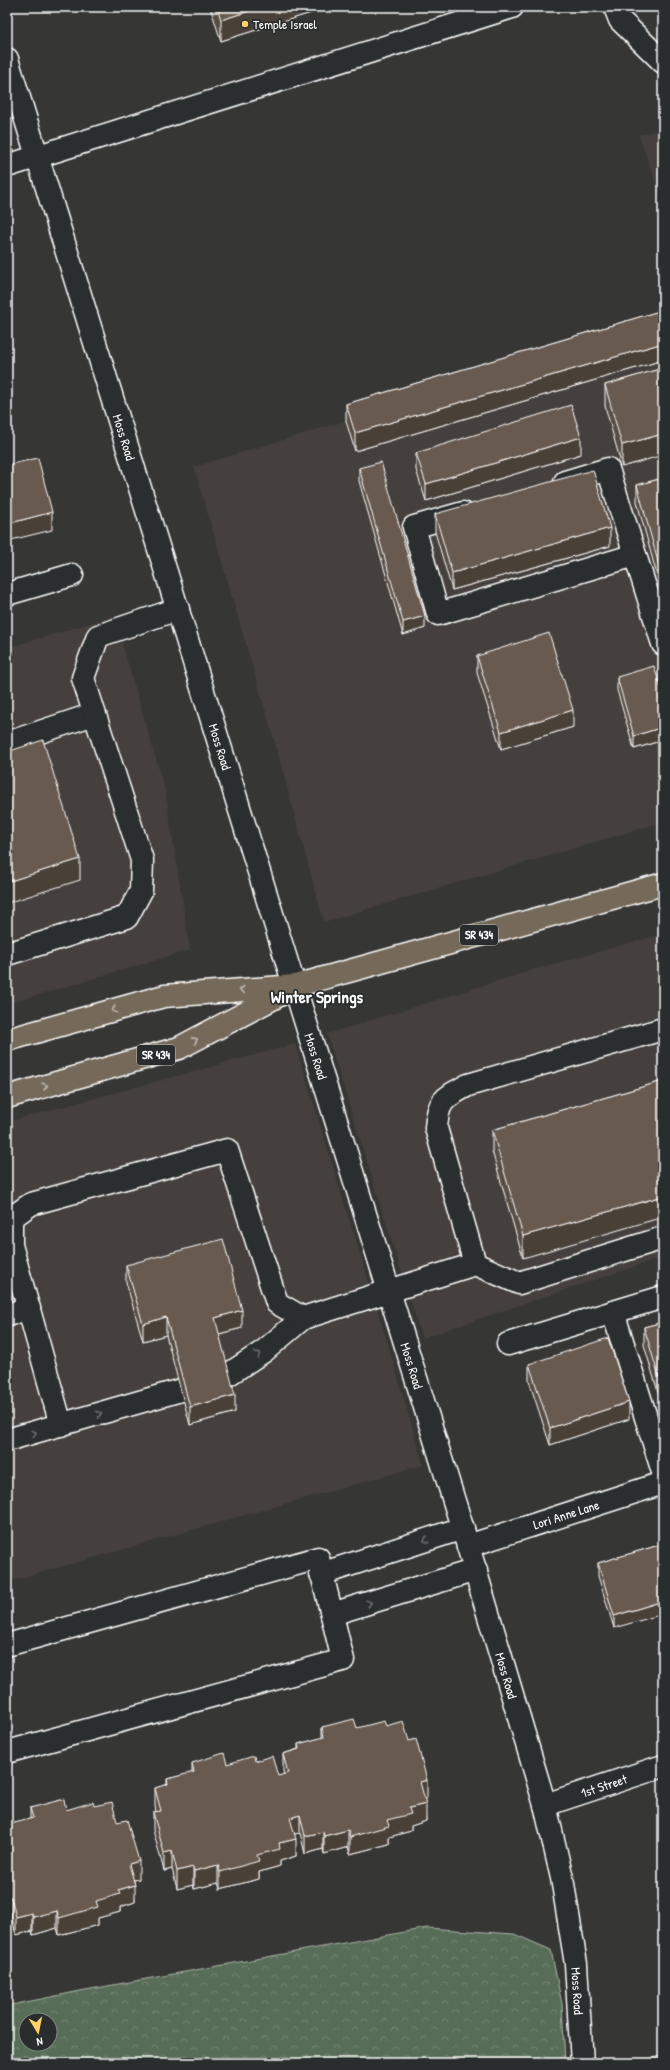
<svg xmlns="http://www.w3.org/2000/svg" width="670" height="2070" font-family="'Patrick Hand',sans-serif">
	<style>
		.built { fill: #45413d }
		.grass { fill: url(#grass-tufts); stroke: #acb6ac }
		.forest { fill: url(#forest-crowns); stroke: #acb6ac; fill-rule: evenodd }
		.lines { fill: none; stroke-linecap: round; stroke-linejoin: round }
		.minor-casing { stroke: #fff; stroke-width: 25 }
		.major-casing { stroke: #fff; stroke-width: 25 }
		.minor { stroke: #2a2d2e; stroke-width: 22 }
		.major { stroke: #746a5a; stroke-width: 22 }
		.wall { fill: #594d44; stroke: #fff }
		.shaded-wall { fill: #493f37; stroke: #fff }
		.building { fill: #685a4f; stroke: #fff }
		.oneway { stroke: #c0bcb5 }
		.oneway2 { stroke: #6a6c6d }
		.poi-dot { fill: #ffd166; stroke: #2a2d2e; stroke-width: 1.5 }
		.labels { text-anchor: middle; stroke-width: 3.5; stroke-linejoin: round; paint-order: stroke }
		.shield { fill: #2a2d2e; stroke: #bfc0c0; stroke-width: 1 }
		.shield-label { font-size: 12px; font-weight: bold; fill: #fff }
		.poi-label { font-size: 13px; fill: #fff; stroke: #2a2d2e; text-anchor: start }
		.street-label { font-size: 13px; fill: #fff; stroke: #2a2d2e }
		.district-label { font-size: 17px; font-weight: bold; fill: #fff; stroke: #2a2d2e }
	</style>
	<defs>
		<pattern id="grass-tufts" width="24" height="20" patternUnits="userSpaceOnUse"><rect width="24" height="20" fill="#596d58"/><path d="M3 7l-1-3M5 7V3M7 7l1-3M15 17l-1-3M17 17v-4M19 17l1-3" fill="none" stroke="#728371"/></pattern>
		<pattern id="forest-crowns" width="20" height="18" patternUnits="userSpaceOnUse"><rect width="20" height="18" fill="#596d58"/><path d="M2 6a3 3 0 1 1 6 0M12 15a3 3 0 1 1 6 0" fill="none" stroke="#728371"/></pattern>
	</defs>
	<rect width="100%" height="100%" fill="#363635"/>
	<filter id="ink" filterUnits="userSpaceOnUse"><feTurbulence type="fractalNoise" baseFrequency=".025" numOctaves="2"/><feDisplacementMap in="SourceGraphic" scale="8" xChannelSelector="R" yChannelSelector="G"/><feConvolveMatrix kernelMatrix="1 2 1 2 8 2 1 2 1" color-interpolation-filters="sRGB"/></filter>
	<g filter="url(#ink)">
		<!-- built -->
		<g class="built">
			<polygon points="663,129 663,204 639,135"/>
			<polygon points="663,324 663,822 324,922 275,743 194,467"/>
			<polygon points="114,616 165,790 190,950 7,1004 7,648"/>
			<polygon points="663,934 663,1257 422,1338 327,1034 539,968"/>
			<polygon points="295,1044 392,1357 423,1465 7,1582 7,1122"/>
		</g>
		<!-- grass -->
		<polygon class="grass" points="663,2055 663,2063 634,2063"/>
		<!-- forest -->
		<path class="forest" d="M427,1928l87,6 37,16 11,54 3,59h-558v-57l73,-15zM26,2020h24v24h-24z"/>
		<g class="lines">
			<!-- minor casing -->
			<g class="minor-casing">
				<g id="minor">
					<polyline points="615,7 620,20 663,62"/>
					<path id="s1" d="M7,59l461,1487 77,259 17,73 14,86 6,99"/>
					<polyline points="7,166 512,7"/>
					<polyline points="565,482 608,469 663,644"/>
					<polyline points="463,513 414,527 438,614 635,555"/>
					<polyline points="7,594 72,575"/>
					<polyline points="7,743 94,714"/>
					<polyline points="7,954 127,917 141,891 142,860 83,678 98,636 178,609"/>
					<polyline points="475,1264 519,1283 663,1238"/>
					<polyline points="613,1312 663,1472"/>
					<polyline points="7,1315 29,1308"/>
					<polyline points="508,1344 663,1297"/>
					<path d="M226,1376l38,-25 39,-33 172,-54 -39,-136c2,-28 8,-30 32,-43l195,-56"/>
					<polyline points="61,1425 11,1245 11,1218 31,1204 227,1150 277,1303 303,1318"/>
					<polyline points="7,1440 181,1390"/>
					<path id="s2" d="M468,1546l195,-63"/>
					<polyline points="321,1574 463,1528"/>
					<polyline points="332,1614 476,1570"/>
					<polyline points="7,1645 318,1558 343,1660 7,1752"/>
					<path id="s3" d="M545,1805l118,-39"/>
				</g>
			</g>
			<!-- major casing -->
			<g class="major-casing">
				<g id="major">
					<polyline points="7,1040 164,996 295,986 663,884"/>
					<polyline points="7,1097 179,1048 289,990"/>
				</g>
			</g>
			<!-- minor -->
			<use href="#minor" class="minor"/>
			<!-- major -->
			<use href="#major" class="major"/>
		</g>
		<!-- wall -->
		<g class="wall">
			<polygon points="210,7 330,7 221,41"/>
			<polygon points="663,310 663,360 355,451 346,421 346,404"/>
			<polygon points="663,368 622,467 605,406 605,385"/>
			<polygon points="416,453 581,454 426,501 416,470"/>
			<polygon points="359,468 425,628 403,635 359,481"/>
			<polygon points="663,478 663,597 637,502 637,485"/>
			<polygon points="435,514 610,546 452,590 435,532"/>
			<polygon points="477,656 573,727 501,749 477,673"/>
			<polygon points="617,677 663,695 663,740 634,749 617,690"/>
			<polygon points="663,1081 523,1258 492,1151 492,1130"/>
			<polygon points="126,1265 242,1328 219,1334 235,1412 190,1425 166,1335 143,1341 126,1282"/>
			<polygon points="663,1322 663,1409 644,1345 644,1327"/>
			<polygon points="529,1364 629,1419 550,1445 529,1381"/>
			<polygon points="663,1544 614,1628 598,1576 598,1563"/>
			<polygon points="386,1726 409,1741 427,1798 424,1799 426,1821 411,1826 411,1831 389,1837 389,1844 350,1854 348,1847 324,1854 323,1849 305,1854 300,1833 294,1834 296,1856 280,1861 280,1866 259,1872 259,1879 220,1889 218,1883 194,1889 193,1885 177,1889 172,1869 164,1871 153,1830 153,1812 156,1812 155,1806 155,1788 167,1785 167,1779 192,1773 192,1763 227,1764 255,1761 278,1776 284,1775 283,1771 283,1754 298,1749 298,1744 322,1738 322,1727 357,1728"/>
			<polygon points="94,1806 117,1822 139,1879 134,1880 135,1902 120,1907 120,1912 98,1918 98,1925 59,1935 57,1928 33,1935 32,1931 16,1935 11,1914 7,1915 7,1825 30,1819 30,1808 66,1810"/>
		</g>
		<!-- shaded-wall -->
		<g class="shaded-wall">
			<polygon points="262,7 330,7 221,41 221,20"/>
			<polygon points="663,343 663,360 355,451 355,433"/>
			<polygon points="663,434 663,455 622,467 622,445"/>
			<polygon points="581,437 581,454 426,501 426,484"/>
			<polygon points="52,512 52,530 7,541 7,524"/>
			<polygon points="610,528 610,546 452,590 452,573"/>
			<polygon points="425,616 425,628 403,635 403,622"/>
			<polygon points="573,710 573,727 501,749 501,732"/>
			<polygon points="663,727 663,740 634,749 634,736"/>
			<polygon points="80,859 80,880 7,903 7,882"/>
			<polygon points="663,1196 663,1217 523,1258 523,1236"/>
			<polygon points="242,1310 242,1328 215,1335 215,1318"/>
			<polygon points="166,1317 166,1335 143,1341 143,1324"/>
			<polygon points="235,1395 235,1412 190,1425 190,1407"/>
			<polygon points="629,1402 629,1419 550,1445 550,1428"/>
			<polygon points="663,1601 663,1614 614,1628 614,1616"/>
			<polygon points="427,1780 427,1798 420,1800 420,1782"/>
			<polygon points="426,1804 426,1821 411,1826 411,1831 389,1837 389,1844 350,1854 350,1837 387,1820 409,1808"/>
			<polygon points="300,1815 300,1833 290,1835 290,1818"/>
			<polygon points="348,1830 348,1847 324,1854 324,1836"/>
			<polygon points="323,1832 323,1849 305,1854 305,1836"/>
			<polygon points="296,1839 296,1856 280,1861 280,1866 259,1872 259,1879 220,1889 220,1872 279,1843"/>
			<polygon points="172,1851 172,1869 164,1871 164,1853"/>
			<polygon points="139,1861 139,1879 129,1881 129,1864"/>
			<polygon points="218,1865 218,1883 194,1889 194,1871"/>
			<polygon points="193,1867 193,1885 177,1889 177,1871"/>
			<polygon points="135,1885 135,1902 120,1907 120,1912 98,1918 98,1925 59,1935 59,1918 96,1901 118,1890"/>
			<polygon points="11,1897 11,1914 7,1915 7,1898"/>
			<polygon points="57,1911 57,1928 33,1935 33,1917"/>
			<polygon points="32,1913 32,1931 16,1935 16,1917"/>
		</g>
		<!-- building -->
		<g class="building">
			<polygon points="217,7 262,7 221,20"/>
			<polygon points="663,310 663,343 355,433 346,404"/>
			<polygon points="663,368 663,434 622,445 605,385"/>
			<polygon points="571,405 581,437 426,484 416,453"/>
			<polygon points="38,458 52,512 7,524 7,465"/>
			<polygon points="381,462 425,616 403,622 359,468"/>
			<polygon points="593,470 610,528 452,573 435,514"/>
			<polygon points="663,478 663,580 637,485"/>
			<polygon points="549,633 573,710 501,732 477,656"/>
			<polygon points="654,666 663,695 663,727 634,736 617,677"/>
			<polygon points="43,740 80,859 7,882 7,752"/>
			<polygon points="663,1081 663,1196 523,1236 492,1130"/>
			<polygon points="223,1239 242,1310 215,1318 235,1395 190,1407 166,1317 143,1324 126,1265"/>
			<polygon points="663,1322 663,1391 644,1327"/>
			<polygon points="608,1338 629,1402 550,1428 529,1364"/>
			<polygon points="663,1544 663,1601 614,1616 598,1563"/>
			<polygon points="354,1719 357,1728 384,1721 386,1726 403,1721 409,1741 416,1739 427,1780 420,1782 426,1804 409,1808 411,1814 387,1820 389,1826 350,1837 348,1830 324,1836 323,1832 305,1836 300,1815 290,1818 296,1839 279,1843 280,1849 257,1855 259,1861 220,1872 218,1865 194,1871 193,1867 177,1871 172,1851 164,1853 153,1812 161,1811 155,1788 168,1784 167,1779 194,1772 192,1763 224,1753 227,1764 254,1756 255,1761 272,1756 278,1776 288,1773 283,1754 299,1749 298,1744 324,1737 322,1727"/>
			<polygon points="64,1799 66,1810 93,1802 94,1806 112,1802 117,1822 127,1820 139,1861 129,1864 135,1885 118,1890 120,1894 96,1901 98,1907 59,1918 57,1911 33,1917 32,1913 16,1917 11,1897 7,1898 7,1831 8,1830 7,1825 33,1818 30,1808"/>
		</g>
		<!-- one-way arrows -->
		<defs><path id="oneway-chevron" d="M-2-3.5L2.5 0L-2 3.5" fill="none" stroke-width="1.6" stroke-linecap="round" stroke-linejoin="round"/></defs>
		<g class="oneway">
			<use href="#oneway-chevron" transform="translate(242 990) rotate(176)"/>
			<use href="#oneway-chevron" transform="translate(114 1010) rotate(164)"/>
			<use href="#oneway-chevron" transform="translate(195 1040) rotate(-28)"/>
			<use href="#oneway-chevron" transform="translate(45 1086) rotate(-16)"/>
		</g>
		<g class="oneway2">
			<use href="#oneway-chevron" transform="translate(258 1354) rotate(-33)"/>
			<use href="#oneway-chevron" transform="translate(99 1414) rotate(-16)"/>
			<use href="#oneway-chevron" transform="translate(34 1433) rotate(-16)"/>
			<use href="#oneway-chevron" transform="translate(426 1540) rotate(162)"/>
			<use href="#oneway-chevron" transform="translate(369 1603) rotate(-17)"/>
		</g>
	</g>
	<!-- markers -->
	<circle class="poi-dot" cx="245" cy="24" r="4"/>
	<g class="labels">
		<!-- shield labels -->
		<g class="shield">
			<rect x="460" y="925" width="38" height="20" rx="3"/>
			<rect x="137" y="1045" width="38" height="20" rx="3"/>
		</g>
		<g class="shield-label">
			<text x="479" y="939">SR 434</text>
			<text x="156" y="1059">SR 434</text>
		</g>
		<!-- poi labels -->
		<g class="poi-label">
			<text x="253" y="29">Temple Israel</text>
		</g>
		<!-- street labels -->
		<g class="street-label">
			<text dy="5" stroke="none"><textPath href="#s1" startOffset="396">Moss Road</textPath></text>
			<text dy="5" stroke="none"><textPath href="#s1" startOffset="720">Moss Road</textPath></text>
			<text dy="5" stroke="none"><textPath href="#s1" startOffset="1044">Moss Road</textPath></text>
			<text dy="5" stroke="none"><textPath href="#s1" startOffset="1368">Moss Road</textPath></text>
			<text dy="5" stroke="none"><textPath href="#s2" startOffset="103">Lori Anne Lane</textPath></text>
			<text dy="5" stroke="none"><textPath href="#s1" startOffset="1692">Moss Road</textPath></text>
			<text dy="5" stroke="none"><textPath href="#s3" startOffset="62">1st Street</textPath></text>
			<text dy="5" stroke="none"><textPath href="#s1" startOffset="2016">Moss Road</textPath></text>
		</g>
		<!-- district labels -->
		<g class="district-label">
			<text x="317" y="1003">Winter Springs</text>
		</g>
	</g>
	<!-- margin -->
	<rect width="670" height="2070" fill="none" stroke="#2a2d2e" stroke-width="24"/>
	<rect x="12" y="12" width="646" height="2046" fill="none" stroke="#fff" stroke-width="1.5" filter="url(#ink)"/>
	<!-- north arrow -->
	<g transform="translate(38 2032) rotate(170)"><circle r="19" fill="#2a2d2e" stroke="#7f8182"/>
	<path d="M0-3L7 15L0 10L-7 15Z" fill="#ffd166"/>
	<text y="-6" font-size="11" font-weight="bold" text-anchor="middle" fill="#ffffff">N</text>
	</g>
</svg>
